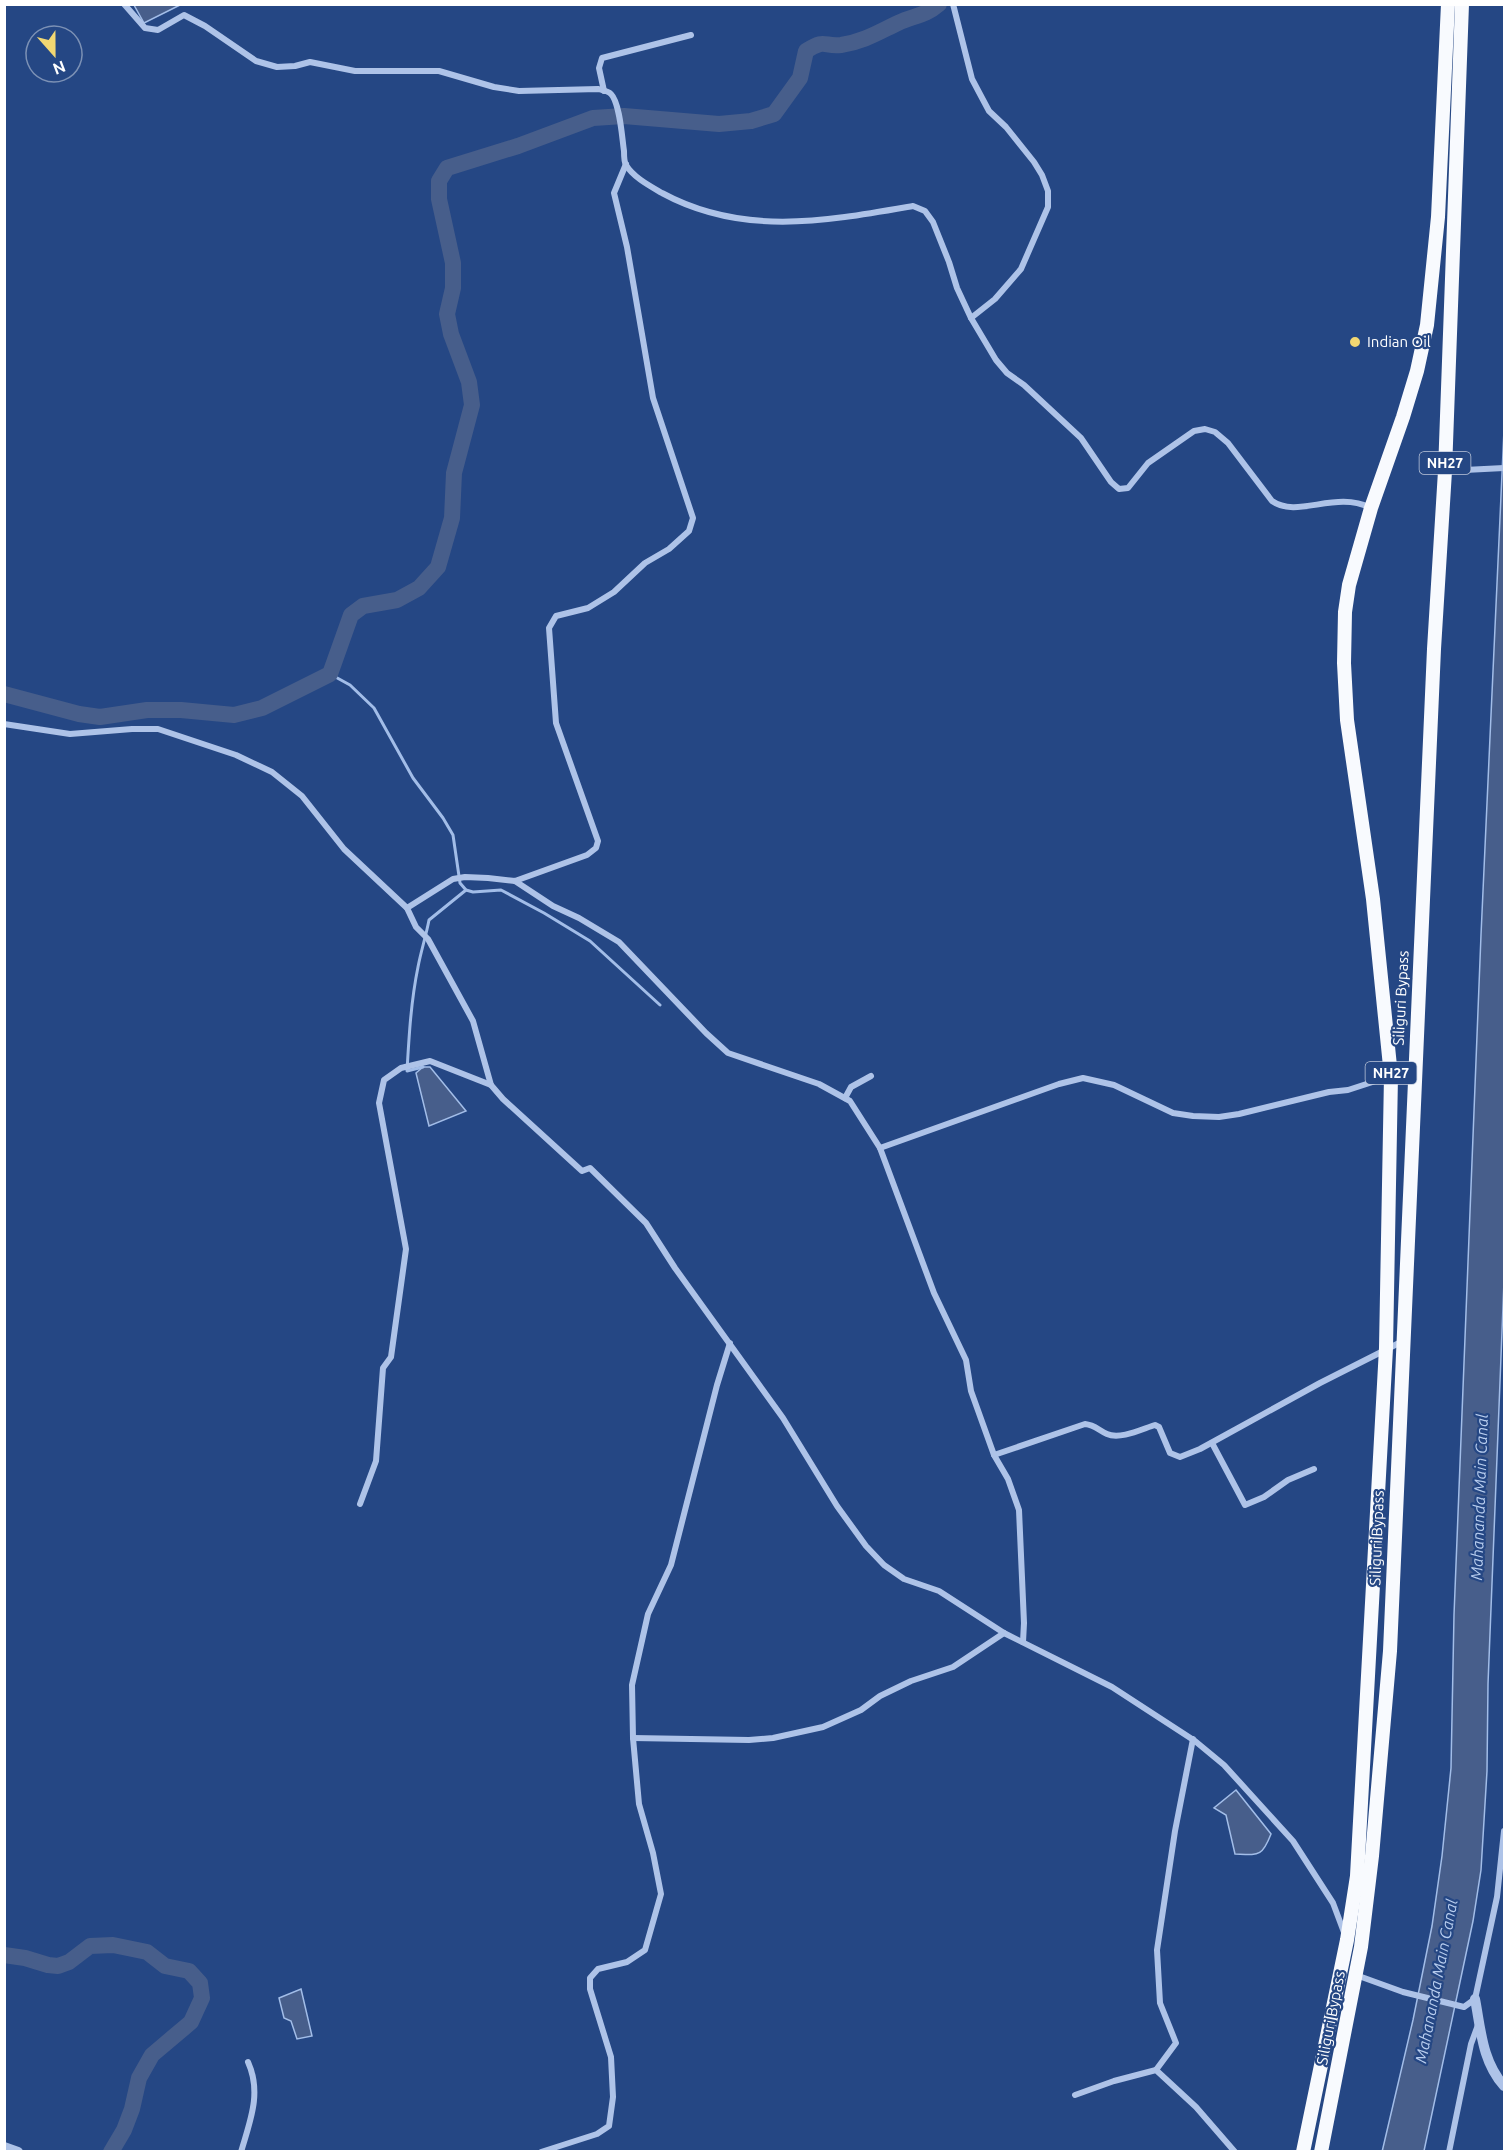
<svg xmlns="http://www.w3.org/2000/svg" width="1509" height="2156" font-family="Ubuntu,sans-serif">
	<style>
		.water { fill: #475e8b; stroke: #a2bde8; stroke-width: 1.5 }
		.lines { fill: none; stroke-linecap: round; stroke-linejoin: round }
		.stream { stroke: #a2bde8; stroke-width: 3 }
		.river { stroke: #475e8b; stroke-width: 16 }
		.minor { stroke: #aec3e8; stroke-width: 6 }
		.tertiary { stroke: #aec3e8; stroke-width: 10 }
		.trunk { stroke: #f8fafe; stroke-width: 14 }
		.poi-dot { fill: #f2d772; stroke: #254784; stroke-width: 2 }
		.labels { text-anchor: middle; stroke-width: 4.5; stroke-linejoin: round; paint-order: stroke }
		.shield { fill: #254784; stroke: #bec8da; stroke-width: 1.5 }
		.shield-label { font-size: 14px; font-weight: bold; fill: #fff }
		.poi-label { font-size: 15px; fill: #fff; stroke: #254784; text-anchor: start }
		.street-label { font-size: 15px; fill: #fff; stroke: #254784 }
		.water-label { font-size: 16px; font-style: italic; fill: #b9ceef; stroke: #254784 }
	</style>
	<rect width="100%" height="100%" fill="#254784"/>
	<!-- water -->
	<g class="water">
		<polygon points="134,5 180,5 144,23"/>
		<polygon points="1504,430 1504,1281 1488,1684 1487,1771 1481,1870 1473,1921 1424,2151 1382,2152 1413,2020 1432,1926 1442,1856 1451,1768 1454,1615 1481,935"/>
		<polygon points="423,1067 430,1067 466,1111 429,1126 416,1073"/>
		<path d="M1236,1790l35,44c-9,23 -12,21 -36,20l-9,-39 -12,-7z"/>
		<polygon points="301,1989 312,2036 297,2039 291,2021 284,2018 279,1998"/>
	</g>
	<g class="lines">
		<!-- stream -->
		<g class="stream">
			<polyline points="330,674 350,685 374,708 413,778 443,818 453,835 460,883 466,890 473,892 501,890 544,913 590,941 660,1005"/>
			<path d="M423,1067l-16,4c2,-35 4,-70 11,-104 3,-16 8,-31 11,-47l37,-30"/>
		</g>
		<!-- river -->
		<g class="river">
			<path d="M4,694l75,20 21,3 47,-7h34l53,5 28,-7 68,-34 21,-59 12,-9 34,-6 22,-12 19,-21 14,-49 2,-45 18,-68 -3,-23 -18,-48 -4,-20 6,-26v-25l-14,-64v-18l8,-13 71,-22 75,-28 31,-2 95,8 32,-3 23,-7 26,-36 6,-27c20,-13 17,-4 35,-6 22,-3 38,-13 57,-22 16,-8 26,-6 41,-19"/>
			<polyline points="4,1955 25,1958 48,1965 58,1966 69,1962 90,1946 113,1945 147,1952 165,1966 189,1971 200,1983 202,1998 191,2022 152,2055 139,2078 132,2109 124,2130 111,2152"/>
		</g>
		<!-- minor -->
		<g class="minor">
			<path d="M124,4l21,24 13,2 26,-15 21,11 51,35 21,6 18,-1 15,-4 45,9h84l55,16 25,4 79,-2c4,1 10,2 13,5 9,9 11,44 13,57 0,4 0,11 2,14 7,12 24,21 36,28 81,44 165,28 251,13l12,5 8,11 16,40 8,26 14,30 25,42 11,13 17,12 57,53 30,44 8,7 9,-1 20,-25 46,-32 11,-2 10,3 13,11 44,58c26,18 63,-11 99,7"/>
			<polyline points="953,4 972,79 981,96 989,111 1006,127 1034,162 1042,175 1048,191 1048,207 1021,269 995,299 971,318"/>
			<polyline points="604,91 599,68 602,58 691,35"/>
			<polyline points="1445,471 1504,468"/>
			<polyline points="4,724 70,734 132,729 158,729 236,755 272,772 302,796 344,849 407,908 416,927 428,939 473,1021 491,1085 503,1099 582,1171 590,1168 646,1223 675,1268 783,1418 837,1506 866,1546 884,1565 904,1579 939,1591 1004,1633 1112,1687 1195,1741 1224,1765 1293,1841 1333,1903 1345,1935"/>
			<polyline points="515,881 553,906 579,918 619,942 706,1033 728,1053 819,1084 850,1101 880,1148 934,1293 966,1360 971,1391 994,1455 1008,1479 1019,1510 1024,1623 1023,1642"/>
			<polyline points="407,908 453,879 465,877 488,878 515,881 587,855 596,848 598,841 556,723 549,628 556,616 588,608 614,592 645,563 669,549 689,531 693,518 653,398 627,247 614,193 626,164"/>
			<polyline points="845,1098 851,1087 871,1076"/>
			<polyline points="880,1148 1059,1084 1083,1078 1114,1085 1173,1113 1193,1116 1219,1117 1239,1114 1329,1092 1348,1090 1391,1076 1414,1065"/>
			<polyline points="1212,1443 1245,1505 1264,1497 1288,1480 1314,1469"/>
			<path d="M994,1455l91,-31c10,1 13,6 22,10 13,6 35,-5 48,-9l4,2 11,26 10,4 20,-8 120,-66 83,-42"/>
			<polyline points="360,1504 376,1461 383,1368 391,1357 406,1249 379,1103 384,1080 401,1068 430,1061 491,1085"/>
			<polyline points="633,1738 749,1740 773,1738 823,1727 861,1710 880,1696 911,1681 953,1667 1004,1633"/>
			<polyline points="1356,1975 1403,1992 1464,2007 1475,1999 1497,1897 1504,1831"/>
			<polyline points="1156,2070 1176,2043 1160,2003 1157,1950 1175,1831 1193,1739"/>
			<polyline points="1075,2095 1114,2081 1156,2070 1196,2107 1235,2152"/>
			<path d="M241,2152c9,-31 21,-59 7,-90"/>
			<polyline points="541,2152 597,2134 609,2126 613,2097 611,2057 590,1989 590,1978 598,1969 627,1962 645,1950 661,1894 653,1853 639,1804 633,1738 632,1685 648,1614 671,1565 717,1385 730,1343"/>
			<polyline points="1449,2152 1471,2044 1478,2025"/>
		</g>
		<!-- tertiary -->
		<g class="tertiary">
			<path d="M1475,1999c6,31 7,62 29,87"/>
			<polyline points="4,2147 18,2152"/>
		</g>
		<!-- trunk -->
		<g class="trunk">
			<polyline points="1303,2152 1347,1940 1357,1876 1386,1348 1391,1076 1373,899 1347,720 1344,663 1345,612 1349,585 1371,508 1403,417 1417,371 1427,325 1438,217 1448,4"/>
			<polyline points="1321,2152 1361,1947 1372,1856 1390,1651 1434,649 1445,471 1462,4"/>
		</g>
	</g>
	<!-- markers -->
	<circle class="poi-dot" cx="1355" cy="342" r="6"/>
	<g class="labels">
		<!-- shield labels -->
		<g class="shield">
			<rect x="1419.5" y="452" width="51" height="22" rx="4.5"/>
			<rect x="1365.5" y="1062" width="51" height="22" rx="4.5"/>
		</g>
		<g class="shield-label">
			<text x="1445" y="468">NH27</text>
			<text x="1391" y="1078">NH27</text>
		</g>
		<!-- poi labels -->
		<g class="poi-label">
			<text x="1367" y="347">Indian Oil</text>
		</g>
		<!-- street labels -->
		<g class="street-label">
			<text transform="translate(1401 998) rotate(-87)" y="5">Siliguri Bypass</text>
			<text transform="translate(1377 1538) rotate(-88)" y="5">Siliguri Bypass</text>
			<text transform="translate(1331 2018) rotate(-79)" y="5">Siliguri Bypass</text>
		</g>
		<!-- water labels -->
		<g class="water-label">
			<text transform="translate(1479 1497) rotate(-88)" y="6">Mahananda Main Canal</text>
			<text transform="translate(1436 1981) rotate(-79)" y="6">Mahananda Main Canal</text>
		</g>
	</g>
	<!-- border -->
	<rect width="1509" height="2156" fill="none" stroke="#ffffff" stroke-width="12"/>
	<!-- north arrow -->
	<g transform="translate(54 54) rotate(159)"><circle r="28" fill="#254784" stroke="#7c91b5" stroke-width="1.5"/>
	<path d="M0-4.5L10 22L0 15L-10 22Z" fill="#f2d772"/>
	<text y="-9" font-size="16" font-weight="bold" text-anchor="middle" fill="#ffffff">N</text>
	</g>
</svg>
